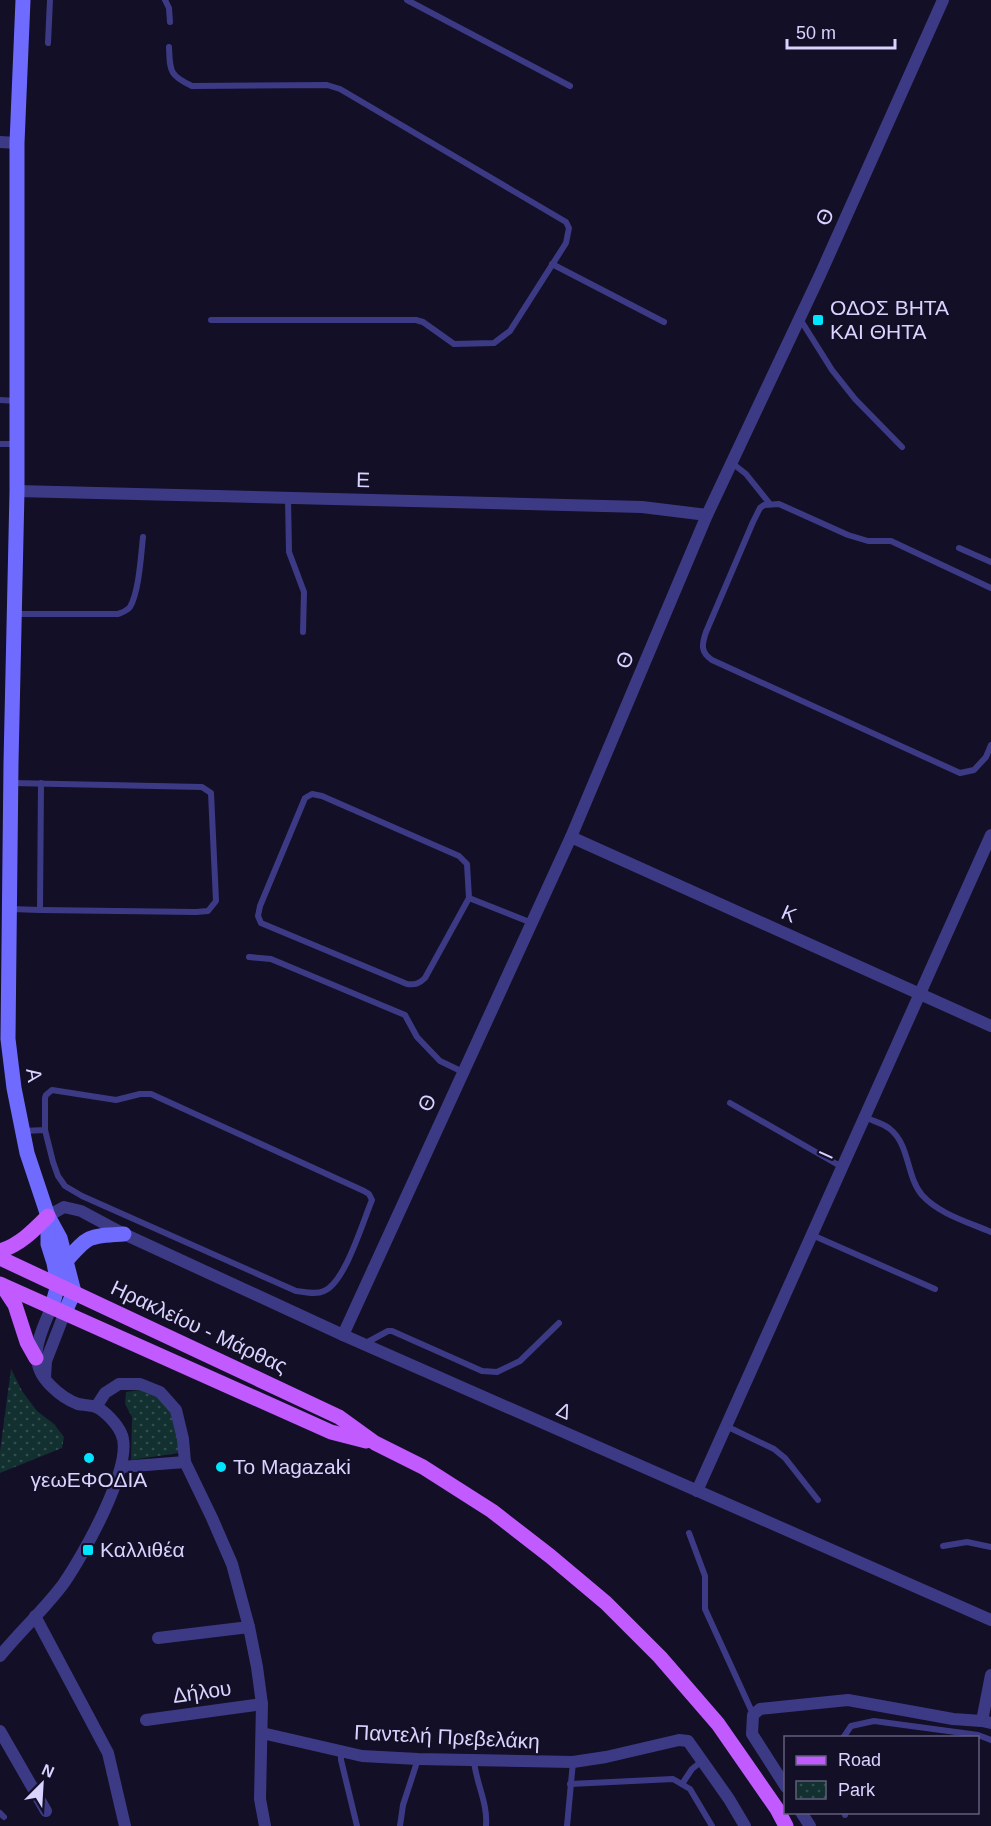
<svg xmlns="http://www.w3.org/2000/svg" width="991" height="1826" font-family="Arial,sans-serif">
	<style>
		.park { fill: url(#park-dots) }
		.lines { fill: none; stroke-linecap: round; stroke-linejoin: round }
		.lane { stroke: #3d3a85; stroke-width: 6 }
		.street { stroke: #3d3a85; stroke-width: 12 }
		.secondary { stroke: #6f6bff; stroke-width: 15 }
		.primary { stroke: #c25bff; stroke-width: 15 }
		.poi-dot { fill: #00e5ff; stroke: #130f26; stroke-width: 2 }
		.labels { text-anchor: middle; stroke-width: 4.5; stroke-linejoin: round; paint-order: stroke }
		.street-label { font-size: 21px; fill: #d9d4ff; stroke: #130f26 }
		.poi-label { font-size: 21px; fill: #d9d4ff; stroke: #130f26; text-anchor: start }
	</style>
	<defs>
		<pattern id="park-dots" width="8" height="8" patternUnits="userSpaceOnUse" patternTransform="scale(1.5)"><rect width="8" height="8" fill="#12302f"/><path d="M2 2h.1M6 6h.1" fill="none" stroke="#344d4e" stroke-width="1.8" stroke-linecap="round"/></pattern>
	</defs>
	<rect width="100%" height="100%" fill="#130f26"/>
	<!-- park -->
	<g class="park">
		<polygon points="11,1369 22,1391 37,1411 54,1424 64,1437 62,1448 0,1473 0,1451"/>
		<polygon points="153,1388 178,1419 179,1453 131,1460 132,1417 125,1404 126,1392"/>
	</g>
	<g class="lines">
		<!-- lane -->
		<g class="lane">
			<polyline points="165,0 169,8 170,22"/>
			<polyline points="407,0 570,86"/>
			<polyline points="48,43 50,0"/>
			<path d="M169,47c1,24 0,28 23,39l135,-1 13,4 226,133 3,6 -3,15 -56,88 -16,12 -40,1 -31,-22 -7,-2h-205"/>
			<polyline points="552,264 664,322"/>
			<polyline points="800,319 832,370 855,399 902,447"/>
			<polyline points="0,400 17,401"/>
			<polyline points="0,444 17,444"/>
			<polyline points="732,463 746,474 770,504"/>
			<polyline points="288,498 289,552 304,592 303,632"/>
			<polyline points="959,548 991,562"/>
			<path d="M991,588l-100,-47h-23l-20,-6 -69,-31 -15,1 -4,3 -7,14 -47,110c-4,12 -6,20 6,28l248,113 14,-3 12,-13 5,-12"/>
			<path d="M15,614h103c5,-2 9,-3 12,-7 9,-15 11,-52 13,-70"/>
			<polyline points="12,783 202,787 211,793 216,901 208,911 196,912 40,910"/>
			<path d="M469,898l-2,-34 -8,-8 -137,-60 -10,-2 -7,4 -45,108 -2,10 3,7 146,61c8,1 12,0 18,-6l44,-80 63,25"/>
			<polyline points="11,909 40,910 41,783"/>
			<polyline points="249,957 271,959 405,1015 417,1037 440,1061 463,1072"/>
			<polyline points="730,1103 842,1167"/>
			<path d="M865,1117c7,4 18,6 25,12 20,16 16,47 32,66 17,19 46,27 69,37"/>
			<path d="M23,1131l22,-1 8,32 5,14 7,10 17,10 214,95c9,1 20,4 28,0 21,-8 39,-70 48,-91l-3,-6 -5,-3 -213,-97h-11l-24,6 -64,-10 -6,5 -1,3v32"/>
			<polyline points="812,1235 935,1289"/>
			<polyline points="364,1344 388,1331 392,1331 482,1371 497,1372 520,1361 559,1323"/>
			<polyline points="726,1426 774,1449 785,1458 818,1500"/>
			<polyline points="689,1533 705,1576 705,1609 753,1714"/>
			<polyline points="943,1546 967,1542 991,1547"/>
			<polyline points="843,1738 851,1726 874,1721 978,1735 991,1740"/>
			<polyline points="341,1751 341,1760 357,1826"/>
			<path d="M474,1761c2,22 14,42 12,65"/>
			<polyline points="570,1784 673,1779 690,1789 712,1826"/>
			<polyline points="682,1784 692,1769 702,1761"/>
			<polyline points="845,1812 845,1815"/>
			<polyline points="0,1813 4,1817"/>
			<polyline points="400,1826 403,1805 418,1759"/>
			<polyline points="567,1826 573,1762"/>
		</g>
		<!-- street -->
		<g class="street">
			<polyline points="0,142 17,143"/>
			<polyline points="17,491 642,507 707,515"/>
			<polyline points="571,837 991,1026"/>
			<polyline points="48,1216 64,1207 81,1211 124,1234 343,1335 991,1620"/>
			<polyline points="343,1335 571,837 707,515 820,275 943,0"/>
			<polyline points="45,1378 46,1361 65,1312"/>
			<polyline points="96,1407 105,1393 119,1384 140,1384 160,1392 176,1410 183,1439 185,1462 212,1518 232,1564 249,1627 257,1667 262,1704 260,1799 265,1826"/>
			<polyline points="121,1467 185,1462"/>
			<polyline points="697,1491 991,835"/>
			<polyline points="35,1616 108,1753 125,1826"/>
			<polyline points="158,1638 249,1627"/>
			<path d="M0,1656c20,-25 45,-47 64,-73 18,-26 72,-120 57,-150 -4,-9 -16,-22 -25,-26 -6,-2 -13,-2 -18,-3 -11,-4 -19,-10 -27,-18 -26,-25 -11,-51 1,-80"/>
			<polyline points="991,1675 982,1721 991,1723"/>
			<polyline points="146,1720 262,1704"/>
			<polyline points="0,1731 46,1811"/>
			<polyline points="262,1733 362,1756 418,1759 573,1762 606,1757 679,1740 688,1741 729,1799 745,1826"/>
			<polyline points="786,1787 752,1734 753,1715 760,1709 848,1700 953,1719 982,1721"/>
			<polyline points="801,1812 810,1826"/>
		</g>
		<!-- secondary -->
		<g class="secondary">
			<polyline points="23,0 17,143 17,491 11,763 8,1039 14,1088 27,1153 48,1216 60,1238 74,1292 65,1312"/>
			<polyline points="48,1219 48,1244 54,1263 58,1285 52,1306"/>
			<path d="M66,1261c23,-26 22,-25 58,-27"/>
		</g>
		<!-- primary -->
		<g class="primary">
			<path d="M0,1251c20,-6 34,-21 48,-35"/>
			<polyline points="0,1258 339,1417 375,1443 423,1467 492,1511 550,1556 606,1603 660,1657 718,1724 777,1809 786,1826"/>
			<polyline points="0,1284 331,1432 366,1441"/>
			<polyline points="2,1285 15,1305 27,1342 36,1358"/>
		</g>
	</g>
	<!-- markers -->
	<g class="poi-dot">
		<rect x="812" y="314" width="12" height="12" rx="3"/>
		<circle cx="89" cy="1458" r="6"/>
		<circle cx="221" cy="1467" r="6"/>
		<rect x="82" y="1544" width="12" height="12" rx="3"/>
	</g>
	<g class="labels">
		<!-- street labels -->
		<g class="street-label">
			<text transform="translate(825 217) rotate(-66)" y="7">Θ</text>
			<text transform="translate(363 480) rotate(1)" y="7">Ε</text>
			<text transform="translate(625 660) rotate(-67)" y="7">Θ</text>
			<text transform="translate(789 914) rotate(24)" y="7">Κ</text>
			<text transform="translate(34 1075) rotate(81)" y="7">Α</text>
			<text transform="translate(427 1103) rotate(-65)" y="7">Θ</text>
			<text transform="translate(826 1155) rotate(-66)" y="7">Ι</text>
			<text transform="translate(199 1327) rotate(25)" y="7">Ηρακλείου - Μάρθας</text>
			<text transform="translate(564 1411) rotate(24)" y="7">Δ</text>
			<text transform="translate(202 1692) rotate(-8)" y="7">Δήλου</text>
			<text transform="translate(447 1737) rotate(3)" y="7">Παντελή Πρεβελάκη</text>
		</g>
		<!-- poi labels -->
		<g class="poi-label">
			<text x="830" y="315">ΟΔΟΣ ΒΗΤΑ<tspan x="830" dy="24">ΚΑΙ ΘΗΤΑ</tspan></text>
			<text x="233" y="1474">To Magazaki</text>
			<text x="89" y="1487" text-anchor="middle">γεωΕΦΟΔΙΑ</text>
			<text x="100" y="1557">Καλλιθέα</text>
		</g>
	</g>
	<!-- legend -->
	<rect x="784" y="1736" width="195" height="78" fill="#130f26" stroke="#625e7d" stroke-width="1.5"/>
	<rect x="796" y="1756" width="30" height="9" fill="#c25bff" stroke="#625e7d" stroke-width="1.5"/>
	<text x="838" y="1766" font-size="18" fill="#d9d4ff">Road</text>
	<rect x="796" y="1781" width="30" height="18" fill="url(#park-dots)" stroke="#625e7d" stroke-width="1.5"/>
	<text x="838" y="1796" font-size="18" fill="#d9d4ff">Park</text>
	<!-- north arrow -->
	<g transform="translate(42 1784) rotate(24)" stroke="#130f26" stroke-width="4.5" paint-order="stroke">
	<path d="M0-4.5L10 22L0 15L-10 22Z" fill="#d9d4ff"/>
	<text y="-9" font-size="16" font-weight="bold" text-anchor="middle" fill="#d9d4ff">N</text>
	</g>
	<!-- scale -->
	<path d="M787 39v9h108v-9" fill="none" stroke="#d9d4ff" stroke-width="3"/>
	<text x="796" y="39" font-size="18" fill="#d9d4ff" stroke="#130f26" stroke-width="4.5" paint-order="stroke">50 m</text>
</svg>
